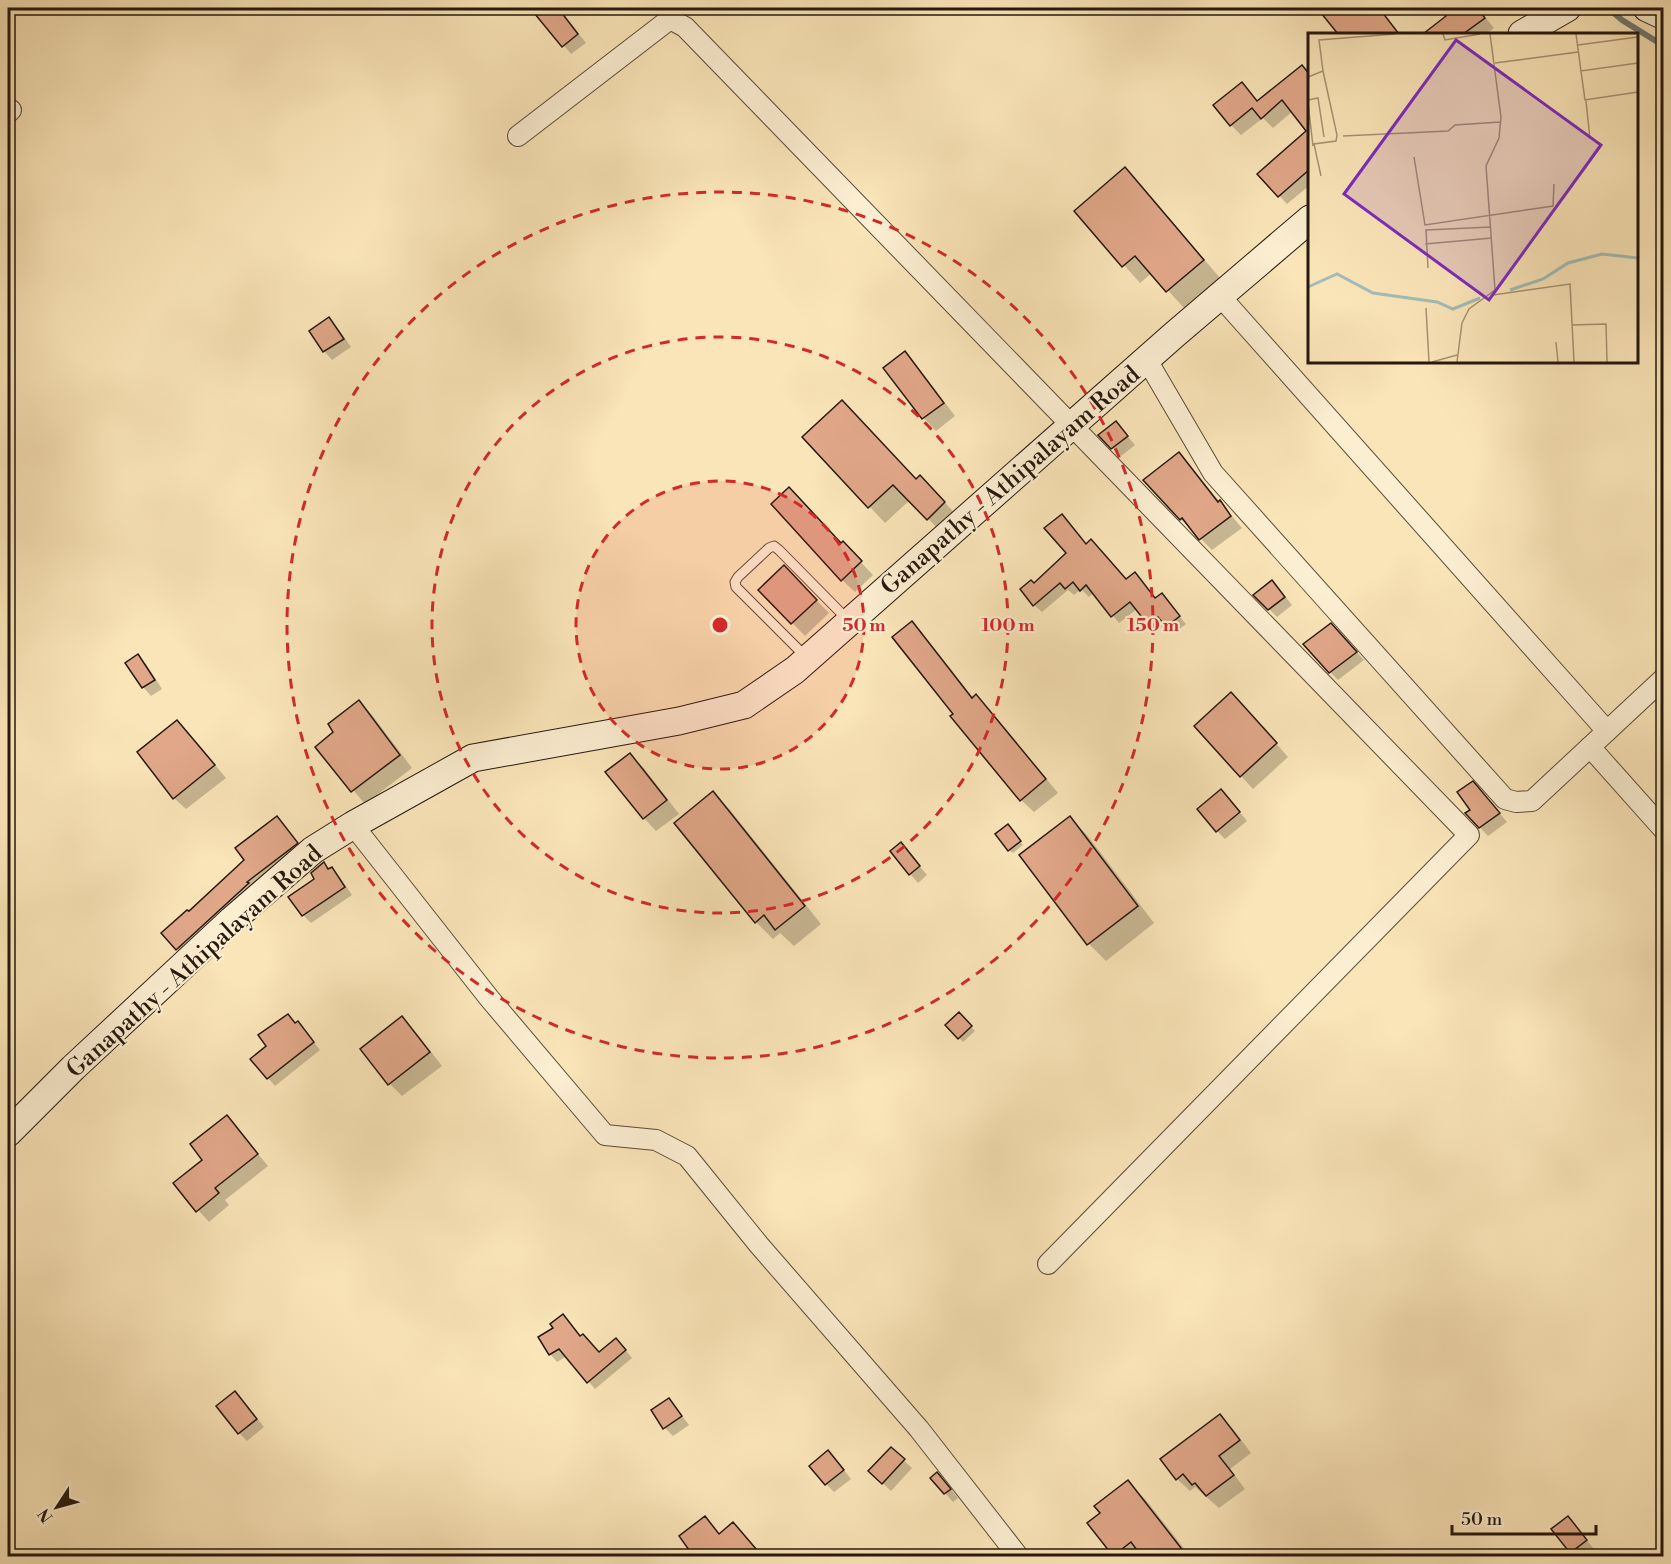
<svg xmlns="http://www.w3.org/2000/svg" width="1671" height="1564" font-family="'Libre Bodoni',serif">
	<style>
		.shadow { fill: #0003 }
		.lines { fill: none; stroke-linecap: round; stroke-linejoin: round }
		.stream { stroke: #707a75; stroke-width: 6 }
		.building { fill: #e0a788; stroke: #25180e; stroke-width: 1.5 }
		.lane-casing { stroke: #5a4b38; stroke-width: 11 }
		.street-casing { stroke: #5a4b38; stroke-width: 22 }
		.secondary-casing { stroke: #25180e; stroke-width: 29 }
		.lane { stroke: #fceed1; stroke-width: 9 }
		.street { stroke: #fceed1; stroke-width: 20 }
		.secondary { stroke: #fceed1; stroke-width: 27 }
		.ring { fill: none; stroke: #d62828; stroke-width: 3; stroke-dasharray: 10 8 }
		.labels { text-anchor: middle; stroke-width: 4.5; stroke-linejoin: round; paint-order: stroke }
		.street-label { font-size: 24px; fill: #25180e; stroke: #fceed1 }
		.inset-river { fill: none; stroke: #a2bcb9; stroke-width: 3 }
		.inset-road { fill: none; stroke: #a59374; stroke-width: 1.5 }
		.view { fill: #7b2cbf; fill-opacity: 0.15; stroke: #7b2cbf; stroke-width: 3 }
		.inset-edge { fill: none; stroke: #25180e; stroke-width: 3 }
		.centre { fill: #d62828; stroke: #fceed1; stroke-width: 3 }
		.ring-label { font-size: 18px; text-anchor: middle; font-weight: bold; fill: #d62828; stroke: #fceed1; stroke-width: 4.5; stroke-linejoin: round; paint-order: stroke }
	</style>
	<rect width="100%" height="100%" fill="#fae5b8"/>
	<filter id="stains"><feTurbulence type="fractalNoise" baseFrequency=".00333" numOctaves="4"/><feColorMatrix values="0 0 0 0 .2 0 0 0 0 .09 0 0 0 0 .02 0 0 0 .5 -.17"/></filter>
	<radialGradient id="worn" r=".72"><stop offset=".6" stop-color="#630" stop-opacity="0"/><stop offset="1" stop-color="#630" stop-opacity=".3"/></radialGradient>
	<!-- shadow -->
	<g class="shadow">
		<polygon points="532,8 558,8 586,43 571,54"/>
		<polygon points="1319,8 1376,8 1400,34 1340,34"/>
		<polygon points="1442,8 1488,8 1481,12 1494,28 1486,34 1426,34 1448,17"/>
		<polygon points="1310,75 1310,185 1287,204 1259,174 1309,130 1293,111 1273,128 1263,118 1241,135 1231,125 1242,84 1258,102"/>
		<polygon points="1125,169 1142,186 1220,278 1184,308 1152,273 1140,283 1076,211"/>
		<polygon points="329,319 337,327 351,347 332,360 324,351 311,331"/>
		<polygon points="904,353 917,366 955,416 936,431 924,418 885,368"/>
		<polygon points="1116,423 1135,445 1121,456 1100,435"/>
		<polygon points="804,437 917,481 936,493 960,519 943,534 910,500 885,523"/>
		<polygon points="1179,454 1242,528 1212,550 1181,519"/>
		<polygon points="841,545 855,556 873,575 855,592 842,580"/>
		<polygon points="1086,545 1166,624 1156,631 1137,609 1119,623 1094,592 1089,597 1081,589 1074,595 1068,590 1042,612 1034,605 1034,585"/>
		<polygon points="784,567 829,613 805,636 760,590"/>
		<polygon points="1280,590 1292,605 1277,617 1255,595"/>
		<polygon points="1180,617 1186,624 1174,633 1168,627"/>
		<polygon points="912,623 924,636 973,699 976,696 989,709 1058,793 1034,812 1021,800 955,714"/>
		<polygon points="1339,633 1364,660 1338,680 1330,672"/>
		<polygon points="137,656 146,664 162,689 151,696 143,687 127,663"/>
		<polygon points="359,702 372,715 412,768 365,804 317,747 336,733"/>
		<polygon points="1244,707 1288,757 1253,789 1241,776"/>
		<polygon points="189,734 226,778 186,809 174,798"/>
		<polygon points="630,755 643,767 679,814 656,831 644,818 607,772"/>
		<polygon points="1481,791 1507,822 1488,836 1467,814 1472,810"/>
		<polygon points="713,793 730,810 821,924 794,946 780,933 773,939 756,922"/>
		<polygon points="1229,799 1247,821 1225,839 1217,831"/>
		<polygon points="277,818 307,854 188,960 163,933 189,913 246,860"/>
		<polygon points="1070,818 1087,835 1154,923 1106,961 1089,944"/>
		<polygon points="1011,830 1023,845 1013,853 1009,850"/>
		<polygon points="901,844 927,875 918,883 892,852"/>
		<polygon points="324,864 339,876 352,895 311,923 303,915"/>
		<polygon points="959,1014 975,1031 963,1042 947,1025"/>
		<polygon points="402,1018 415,1031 442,1066 402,1096 390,1084"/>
		<polygon points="296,1024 305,1031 320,1050 275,1086 268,1078"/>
		<polygon points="227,1117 268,1166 225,1200 229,1205 209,1222 175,1184 205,1160"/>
		<polygon points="570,1323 581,1337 599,1354 623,1347 632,1358 595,1389 567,1356 557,1362 550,1354 540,1338"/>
		<polygon points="669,1399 689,1425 673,1436 665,1428"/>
		<polygon points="243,1401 264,1427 247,1441 239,1433"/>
		<polygon points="1220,1416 1233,1429 1251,1453 1230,1469 1245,1489 1219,1508 1195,1487 1190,1491 1177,1479"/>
		<polygon points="891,1449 912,1468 891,1491 870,1471"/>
		<polygon points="836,1460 851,1479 834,1492 826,1484"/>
		<polygon points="932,1478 945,1482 958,1498 953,1502"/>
		<polygon points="1127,1482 1145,1499 1190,1556 1115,1556 1089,1523 1102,1513"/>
		<polygon points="1568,1518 1594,1549 1584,1556 1575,1556 1571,1552"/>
	</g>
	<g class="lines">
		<!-- stream -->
		<polyline class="stream" points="1608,8 1622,20 1664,46"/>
	</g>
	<!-- building -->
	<g class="building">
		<polygon points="530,8 558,8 578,34 562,47"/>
		<polygon points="1317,8 1379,8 1399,34 1338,34"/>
		<polygon points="1439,8 1477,8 1485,18 1463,34 1423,34 1446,16"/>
		<polygon points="1302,65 1310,75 1310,169 1278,197 1257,174 1306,131 1282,100 1261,119 1252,108 1230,126 1213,105 1242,82 1257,101"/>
		<polygon points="1125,167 1204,260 1166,292 1135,256 1122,267 1074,211"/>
		<polygon points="329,317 344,339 323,352 309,331"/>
		<polygon points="905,351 944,403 922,419 883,368"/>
		<polygon points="842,400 916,479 920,475 945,502 927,520 893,485 868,508 802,437"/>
		<polygon points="1116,421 1128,436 1111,449 1098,435"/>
		<polygon points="1179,452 1218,502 1220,500 1231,516 1199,540 1182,518 1180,520 1143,480"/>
		<polygon points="789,487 841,543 843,541 862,561 841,581 771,504"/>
		<polygon points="1062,514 1086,544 1091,539 1126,579 1135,572 1155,598 1162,593 1180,616 1166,627 1158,617 1148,625 1130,602 1111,617 1086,585 1080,591 1073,582 1065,589 1060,583 1033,606 1020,589 1031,580 1034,583 1066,553 1044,528"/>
		<polygon points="784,565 817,600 791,624 758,590"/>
		<polygon points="1272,580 1285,597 1268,610 1253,595"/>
		<polygon points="912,621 972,698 976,694 1046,779 1020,801 950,716 953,714 892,637"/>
		<polygon points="1331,623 1357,652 1329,673 1303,644"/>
		<polygon points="138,654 155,680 142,688 125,663"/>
		<polygon points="1231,692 1277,743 1240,777 1194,726"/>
		<polygon points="359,700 400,755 351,792 315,747 333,732 328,724"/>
		<polygon points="177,720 215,765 173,799 137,752"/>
		<polygon points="630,753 667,800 643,819 605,772"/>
		<polygon points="1473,781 1500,813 1479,828 1465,813 1470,810 1457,792"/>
		<polygon points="1221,789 1240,812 1216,832 1197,809"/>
		<polygon points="713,791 805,906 775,930 764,915 755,923 674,823"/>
		<polygon points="277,816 298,843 247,882 249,883 176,950 161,933 187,910 189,911 244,860 235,848"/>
		<polygon points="1070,816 1138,906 1087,945 1019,855"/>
		<polygon points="1008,824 1021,841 1008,851 995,834"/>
		<polygon points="901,842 920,866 909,875 890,851"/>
		<polygon points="324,862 328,869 332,867 345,887 302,916 288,897 314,879 311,873"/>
		<polygon points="959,1012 972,1026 958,1039 945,1025"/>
		<polygon points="288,1014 295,1023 298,1021 314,1042 267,1079 250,1059 266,1046 258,1035"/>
		<polygon points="402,1016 430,1052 388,1085 360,1049"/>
		<polygon points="227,1115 258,1154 215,1188 219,1193 196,1212 173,1183 202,1160 190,1144"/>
		<polygon points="563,1314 580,1336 583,1334 599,1352 616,1338 626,1350 587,1383 559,1349 549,1355 538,1337 553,1328 550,1324"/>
		<polygon points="235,1391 257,1419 238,1434 216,1406"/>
		<polygon points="669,1398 682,1416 663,1429 651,1410"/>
		<polygon points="1220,1414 1240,1440 1219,1456 1234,1475 1206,1496 1195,1483 1192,1485 1183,1474 1176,1480 1160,1459"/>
		<polygon points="891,1447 905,1459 882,1484 868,1471"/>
		<polygon points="828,1450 844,1470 825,1485 809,1466"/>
		<polygon points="937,1472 951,1489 944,1494 930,1478"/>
		<polygon points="1128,1480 1188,1557 1142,1557 1131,1542 1113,1556 1087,1523 1100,1513 1094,1506"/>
		<polygon points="705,1516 719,1534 733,1522 763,1557 694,1557 679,1536"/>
		<polygon points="1568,1516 1587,1540 1570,1553 1551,1529"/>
	</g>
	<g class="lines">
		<!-- lane casing -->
		<g class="lane-casing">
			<polyline id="lane" points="806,657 736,587 735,582 738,577 769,548 774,546 779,550 848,620"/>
		</g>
		<!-- street casing -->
		<g class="street-casing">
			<g id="street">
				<polyline points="8,113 11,110"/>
				<polyline points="518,136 670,19 685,27 1469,835 1048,1264"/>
				<polyline points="1220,296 1607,731"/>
				<polyline points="1147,360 1213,473 1505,799 1516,802 1532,801 1664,678"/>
				<polyline points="1590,747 1664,830"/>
				<polyline points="353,825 489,998 605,1135 656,1140 687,1156 759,1245 919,1429 1018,1556"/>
			</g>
		</g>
		<!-- secondary casing -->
		<g class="secondary-casing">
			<g id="secondary">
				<polyline points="1647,8 1664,16"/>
				<polyline points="1522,34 1567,8"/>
				<polyline points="8,1133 73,1068 232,920 313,850 353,825 473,758 679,721 744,705 795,670 1174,335 1310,219"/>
			</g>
		</g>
		<!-- lane -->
		<use href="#lane" class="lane"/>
		<!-- street -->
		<use href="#street" class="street"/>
		<!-- secondary -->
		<use href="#secondary" class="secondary"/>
	</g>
	<!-- distance rings -->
	<circle cx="720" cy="625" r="144" fill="#d62828" fill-opacity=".12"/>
	<g class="ring">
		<circle cx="720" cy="625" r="144"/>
		<circle cx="720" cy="625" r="288"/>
		<circle cx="720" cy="625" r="433"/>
	</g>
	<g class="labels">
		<!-- street labels -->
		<g class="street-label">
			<text transform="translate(1010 480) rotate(-41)" y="8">Ganapathy - Athipalayam Road</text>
			<text transform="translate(194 961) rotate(-42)" y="8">Ganapathy - Athipalayam Road</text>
		</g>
	</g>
	<!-- overview -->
	<g transform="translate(1308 33)">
		<rect width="330" height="330" fill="#fae5b8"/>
		<path class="inset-river" d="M0,254l29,-13 36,19 64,9 16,7 27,-11M202,257l33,-11 25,-16 34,-9 36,4"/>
		<path class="inset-road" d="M135,1l2,6 35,-6M268,1l5,37 57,-8M270,12l60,-8M187,30l83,-11M273,38l4,29 53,-8M0,44l15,-6 -4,-31 76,-6M0,67l10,-2 6,39M278,68l4,38M0,70l5,43M35,103l105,-5 7,-6 45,-3M106,124l11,68 128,-19 1,-22M13,143l-7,-32 22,-3 1,-6 -14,-64M117,211l67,-6M120,235l-2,-38 65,-3M185,262l77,-11 4,78M118,275l3,54M264,292l34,-1 1,38M248,309l2,20M124,329l25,-7M149,329l5,-39 7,-14 26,-19 -9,-124 13,-28 2,-21 -11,-83"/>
		<path class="view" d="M148,7l145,105 -112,155 -145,-106z"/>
		<rect width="330" height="330" class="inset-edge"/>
	</g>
	<circle cx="720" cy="625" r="9" class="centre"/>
	<g class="ring-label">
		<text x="864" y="631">50 m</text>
		<text x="1008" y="631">100 m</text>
		<text x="1153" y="631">150 m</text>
	</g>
	<!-- margin -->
	<rect width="1671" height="1564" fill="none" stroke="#fae5b8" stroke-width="30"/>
	<rect x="9" y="9" width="1653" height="1546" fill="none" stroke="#25180e" stroke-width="3"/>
	<rect x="15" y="15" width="1641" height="1534" fill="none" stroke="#25180e" stroke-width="1.5"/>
	<!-- north arrow -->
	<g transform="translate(57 1507) rotate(234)" stroke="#fceed1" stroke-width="4.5" paint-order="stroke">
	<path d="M0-4.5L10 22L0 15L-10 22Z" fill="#25180e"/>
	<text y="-9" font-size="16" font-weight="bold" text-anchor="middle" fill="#25180e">N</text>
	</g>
	<!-- scale -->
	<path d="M1452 1525v9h144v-9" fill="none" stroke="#25180e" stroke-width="3"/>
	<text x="1461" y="1525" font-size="18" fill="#25180e" stroke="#fceed1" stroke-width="4.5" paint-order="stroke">50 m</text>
	<rect width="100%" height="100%" filter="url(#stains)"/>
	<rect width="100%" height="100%" fill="url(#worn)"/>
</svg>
